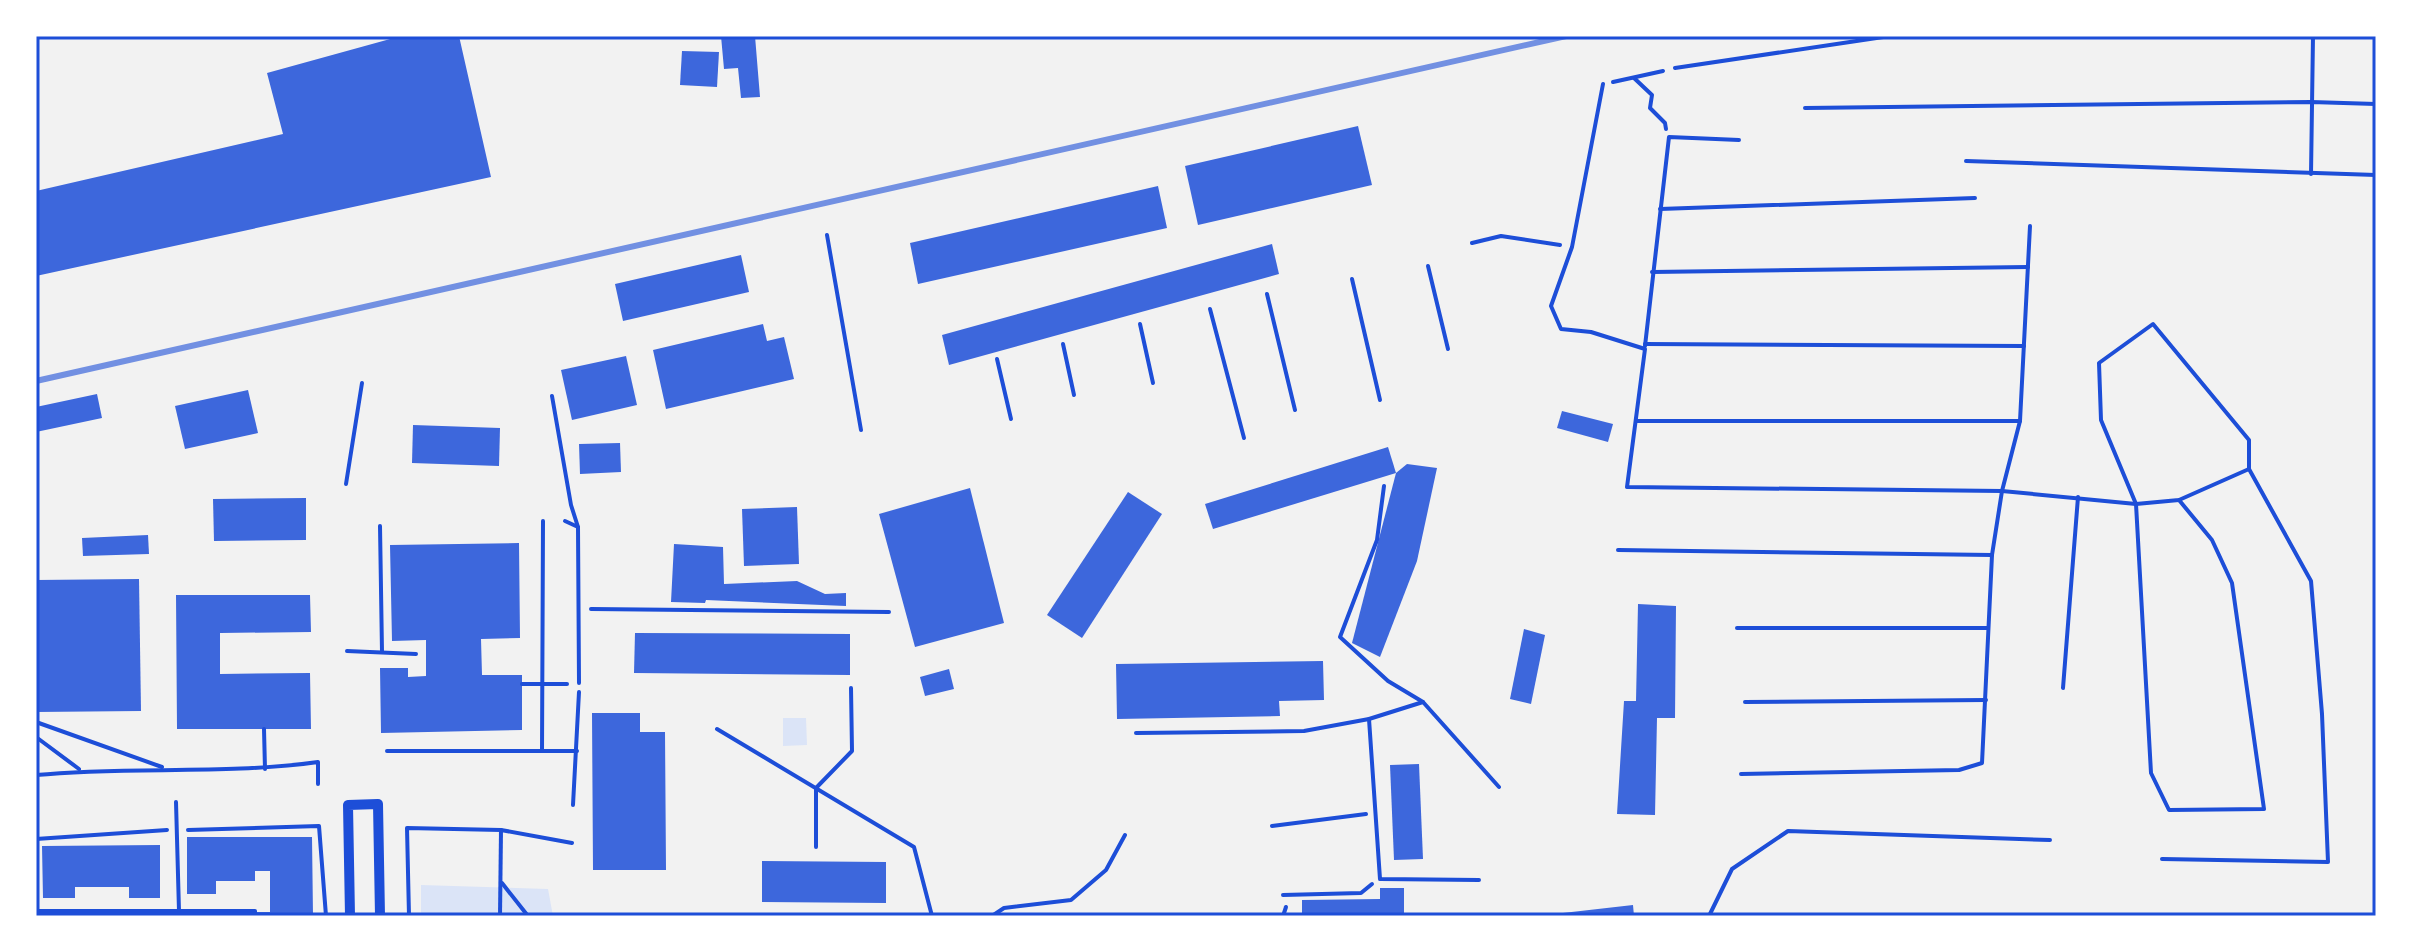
<svg xmlns="http://www.w3.org/2000/svg" width="2412" height="952" font-family="Georgia,serif">
	<style>
		.green { fill: #dbe4f7 }
		.building { fill: #3d67dc }
		.lines { fill: none; stroke-linecap: round; stroke-linejoin: round }
		.path { stroke: #1d4ed8; stroke-width: 4 }
		.service { stroke: #1d4ed8; stroke-width: 4 }
		.tertiary { stroke: #1d4ed8; stroke-width: 10 }
		.rail { stroke: #7290e2; stroke-width: 6 }
		.neatline { fill: none; stroke: #1d4ed8; stroke-width: 3 }
	</style>
	<rect width="100%" height="100%" fill="#f2f2f2"/>
	<!-- green -->
	<g class="green">
		<polygon points="783,718 806,718 807,745 783,746"/>
		<polygon points="421,885 548,889 553,916 421,916"/>
	</g>
	<!-- building -->
	<g class="building">
		<polygon points="401,36 459,36 491,177 36,276 36,191 283,134 267,73"/>
		<polygon points="721,36 755,36 760,97 741,98 738,68 724,69"/>
		<polygon points="682,51 719,52 717,87 680,85"/>
		<polygon points="1358,126 1372,185 1198,225 1185,166"/>
		<polygon points="1158,186 1167,228 918,284 910,243"/>
		<polygon points="1272,244 1279,274 949,365 942,335"/>
		<polygon points="741,255 749,292 623,321 615,284"/>
		<polygon points="763,324 767,341 784,337 794,379 666,409 653,350"/>
		<polygon points="626,356 637,405 572,420 561,370"/>
		<polygon points="248,390 258,433 185,449 175,406"/>
		<polygon points="97,394 102,418 36,432 36,407"/>
		<polygon points="1562,411 1613,424 1608,442 1557,428"/>
		<polygon points="413,425 500,428 499,466 412,463"/>
		<polygon points="620,443 621,472 580,474 579,444"/>
		<polygon points="1388,447 1396,473 1213,529 1205,504"/>
		<polygon points="1407,464 1437,468 1417,561 1380,657 1352,643 1396,473"/>
		<polygon points="970,488 1004,623 915,647 879,514"/>
		<polygon points="1128,492 1162,514 1082,638 1047,615"/>
		<polygon points="306,498 306,540 214,541 213,499"/>
		<polygon points="797,507 799,564 744,566 742,509"/>
		<polygon points="148,535 149,554 83,556 82,538"/>
		<polygon points="519,543 520,638 481,639 482,675 522,675 522,730 381,733 380,668 408,668 408,677 426,676 426,640 392,641 390,545"/>
		<polygon points="674,544 723,547 724,584 797,581 825,594 846,593 846,606 706,600 705,603 671,602"/>
		<polygon points="139,579 141,711 36,712 36,580"/>
		<polygon points="176,595 310,595 311,632 220,633 220,674 310,673 311,729 177,729"/>
		<polygon points="1638,604 1676,606 1675,718 1657,718 1655,815 1617,814 1624,701 1636,701"/>
		<polygon points="1524,629 1545,635 1531,704 1510,699"/>
		<polygon points="635,633 850,634 850,675 634,673"/>
		<polygon points="1323,661 1324,700 1279,701 1280,716 1117,719 1116,664"/>
		<polygon points="949,669 954,689 925,696 920,677"/>
		<polygon points="592,713 640,713 640,732 665,732 666,870 593,870"/>
		<polygon points="1419,764 1423,859 1394,860 1390,765"/>
		<polygon points="187,837 312,837 313,916 257,916 257,912 270,912 270,871 255,871 255,881 216,881 216,894 187,894"/>
		<polygon points="160,845 160,898 129,898 129,887 75,887 75,898 43,898 42,846"/>
		<polygon points="762,861 886,862 886,903 762,902"/>
		<polygon points="1380,888 1404,888 1404,916 1302,916 1302,900 1380,899"/>
		<polygon points="1633,905 1634,916 1554,916 1554,914"/>
	</g>
	<g class="lines">
		<!-- path -->
		<g class="path">
			<polyline points="1634,78 1652,95 1650,108 1665,123 1666,129"/>
			<polyline points="1613,82 1663,71"/>
			<polyline points="1472,243 1501,236 1560,245"/>
			<polyline points="591,609 889,612"/>
			<polyline points="522,684 567,684"/>
			<polyline points="36,722 162,767"/>
			<polyline points="264,729 265,769"/>
			<polyline points="717,729 914,847 932,916"/>
			<polyline points="36,737 79,769"/>
			<polyline points="387,751 542,751 543,521"/>
			<polyline points="542,751 577,751"/>
			<path d="M36,775c94,-9 189,0 282,-13v22"/>
			<polyline points="573,805 579,692"/>
			<polyline points="1272,826 1366,814"/>
			<polyline points="188,830 319,826 326,916"/>
			<polyline points="36,839 167,830"/>
			<polyline points="816,847 816,788 852,751 851,688"/>
			<polyline points="502,883 528,916"/>
			<polyline points="1283,895 1361,893 1372,884"/>
			<polyline points="409,916 407,828 501,830 572,843"/>
			<polyline points="500,916 501,830"/>
			<polyline points="992,916 1004,908 1071,900 1106,870 1125,835"/>
			<polyline points="1283,916 1286,907"/>
		</g>
		<!-- service -->
		<g class="service">
			<polyline points="1675,68 1890,36"/>
			<polyline points="1603,84 1572,247 1551,306 1561,329 1591,332 1645,349 1627,487 2002,491 2136,504 2179,500 2249,469 2311,581 2322,714 2328,862 2162,859"/>
			<polyline points="1805,108 2311,102 2376,104"/>
			<polyline points="1966,161 2376,175"/>
			<polyline points="2311,174 2313,36"/>
			<polyline points="1660,209 1975,198"/>
			<polyline points="827,235 861,430"/>
			<polyline points="1428,266 1448,349"/>
			<polyline points="1652,272 2028,267"/>
			<polyline points="1352,279 1380,400"/>
			<polyline points="1267,294 1295,410"/>
			<polyline points="1210,309 1244,438"/>
			<polyline points="1140,324 1153,383"/>
			<polyline points="1063,344 1074,395"/>
			<polyline points="1645,344 2024,346"/>
			<polyline points="1645,346 1669,137 1739,140"/>
			<polyline points="997,359 1011,419"/>
			<polyline points="552,396 571,505 578,527"/>
			<polyline points="1636,421 2020,421"/>
			<polyline points="346,484 362,383"/>
			<polyline points="1384,486 1377,540 1340,637 1388,681 1423,702"/>
			<polyline points="2179,500 2212,540 2232,583 2264,809 2169,810 2151,773 2136,504 2101,420 2099,363 2153,324 2249,440 2249,469"/>
			<polyline points="565,521 578,527 579,683"/>
			<polyline points="380,526 382,652"/>
			<polyline points="1618,550 1992,555"/>
			<polyline points="1737,628 1987,628"/>
			<polyline points="347,651 416,654"/>
			<polyline points="2063,688 2078,497"/>
			<polyline points="1745,702 1986,700"/>
			<polyline points="1369,719 1380,879 1479,880"/>
			<polyline points="1136,733 1304,731 1369,719 1423,702 1499,787"/>
			<polyline points="1741,774 1959,770 1982,763 1992,555 2002,491 2020,421 2030,226"/>
			<polyline points="176,802 179,911"/>
			<polyline points="36,911 255,911 255,916"/>
			<polyline points="1709,916 1732,869 1788,831 2050,840"/>
		</g>
		<!-- tertiary -->
		<polyline class="tertiary" points="350,916 348,805 378,804 380,916"/>
		<!-- rail -->
		<polyline class="rail" points="36,381 1566,36"/>
	</g>
	<!-- border -->
	<rect width="2412" height="952" fill="none" stroke="#ffffff" stroke-width="76"/>
	<rect x="38" y="38" width="2336" height="876" class="neatline"/>
</svg>
